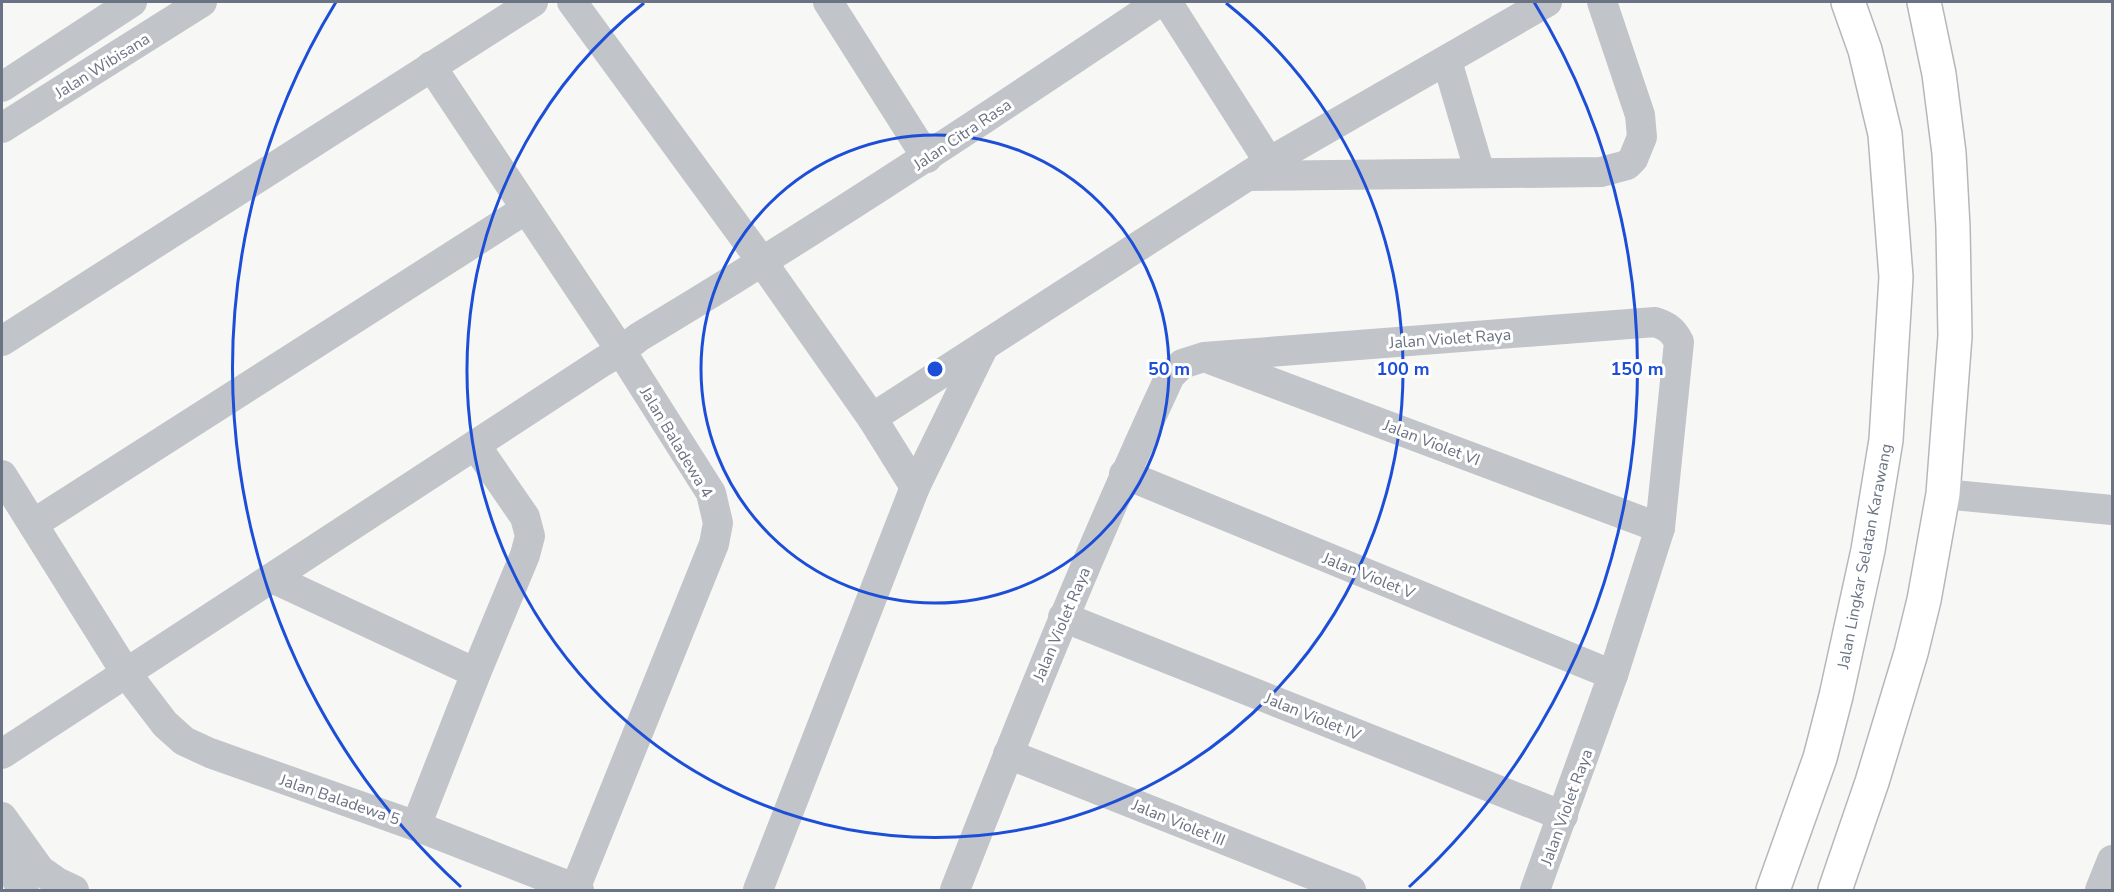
<svg xmlns="http://www.w3.org/2000/svg" width="2114" height="892" font-family="'Nunito Sans',sans-serif">
	<style>
		.lines { fill: none; stroke-linecap: round; stroke-linejoin: round }
		.primary-casing { stroke: #b5b7bc; stroke-width: 36 }
		.minor { stroke: #c1c4c8; stroke-width: 30 }
		.primary { stroke: #fff; stroke-width: 33 }
		.ring { fill: none; stroke: #1d4ed8; stroke-width: 3 }
		.labels { text-anchor: middle; stroke-width: 6; stroke-linejoin: round; paint-order: stroke }
		.street-label { font-size: 16px; fill: #697383; stroke: #fff }
		.centre { fill: #1d4ed8; stroke: #fff; stroke-width: 3 }
		.ring-label { font-size: 18px; text-anchor: middle; font-weight: bold; fill: #1d4ed8; stroke: #fff; stroke-width: 6; stroke-linejoin: round; paint-order: stroke }
	</style>
	<rect width="100%" height="100%" fill="#f7f8f5"/>
	<g class="lines">
		<!-- primary casing -->
		<g class="primary-casing">
			<g id="primary">
				<polyline points="1773,890 1820,758 1836,696 1868,550 1886,440 1896,277 1885,134 1865,50 1848,2"/>
				<polyline points="1835,890 1872,782 1911,653 1924,600 1943,494 1955,336 1953,228 1949,153 1939,74 1924,2"/>
			</g>
		</g>
		<!-- minor -->
		<g class="minor">
			<polyline points="572,2 763,263 872,418 915,487"/>
			<polyline points="828,2 927,158"/>
			<polyline points="1167,2 1269,162"/>
			<polyline points="1447,61 1480,173"/>
			<polyline points="431,66 621,351 711,493 718,523 714,544 575,889"/>
			<polyline points="2,87 132,2"/>
			<polyline points="2,128 202,2"/>
			<polyline points="1249,176 1601,172 1627,165 1633,159 1642,137 1640,115 1602,2"/>
			<polyline points="2,341 533,2"/>
			<polyline points="1212,360 1660,528"/>
			<polyline points="872,418 1269,162 1547,2"/>
			<polyline points="1124,474 1613,675"/>
			<polyline points="2,475 126,673 165,724 184,741 210,753 416,826 579,890"/>
			<polyline points="1943,494 2112,510"/>
			<polyline points="33,524 526,209"/>
			<polyline points="272,578 476,673"/>
			<polyline points="1063,617 1563,816"/>
			<path d="M2,754l600,-392 19,-11 18,-14c177,-106 349,-220 520,-335"/>
			<polyline points="1008,754 1351,890"/>
			<polyline points="2,817 40,870 57,882 74,890"/>
			<polyline points="416,826 476,673 525,555 530,536 525,517 476,446"/>
			<polyline points="2,859 24,890"/>
			<polyline points="758,890 915,487 984,346"/>
			<path d="M955,890c68,-174 136,-344 215,-514l12,-12 22,-7 451,-35c12,4 18,8 24,20l-19,186 -47,147 -78,215"/>
			<polyline points="2100,890 2112,860"/>
		</g>
		<!-- primary -->
		<use href="#primary" class="primary"/>
	</g>
	<!-- distance rings -->
	<g class="ring">
		<circle cx="935" cy="369" r="234"/>
		<path d="M1226 3A468 468 0 1 1 644 3"/>
		<path d="M461 887A702 702 0 0 1 336 2M1534 2A702 702 0 0 1 1409 887"/>
	</g>
	<g class="labels">
		<!-- street labels -->
		<g class="street-label">
			<text transform="translate(102 65) rotate(-32)" y="6">Jalan Wibisana</text>
			<text transform="translate(962 134) rotate(-34)" y="6">Jalan Citra Rasa</text>
			<text transform="translate(1450 338) rotate(-4)" y="6">Jalan Violet Raya</text>
			<text transform="translate(677 442) rotate(59)" y="6">Jalan Baladewa 4</text>
			<text transform="translate(1432 442) rotate(21)" y="6">Jalan Violet VI</text>
			<text transform="translate(1864 556) rotate(-79)" y="6">Jalan Lingkar Selatan Karawang</text>
			<text transform="translate(1369 575) rotate(22)" y="6">Jalan Violet V</text>
			<text transform="translate(1061 624) rotate(-67)" y="6">Jalan Violet Raya</text>
			<text transform="translate(1313 716) rotate(22)" y="6">Jalan Violet IV</text>
			<text transform="translate(340 799) rotate(19)" y="6">Jalan Baladewa 5</text>
			<text transform="translate(1566 807) rotate(-70)" y="6">Jalan Violet Raya</text>
			<text transform="translate(1179 822) rotate(22)" y="6">Jalan Violet III</text>
		</g>
	</g>
	<circle cx="935" cy="369" r="9" class="centre"/>
	<g class="ring-label">
		<text x="1169" y="375">50 m</text>
		<text x="1403" y="375">100 m</text>
		<text x="1637" y="375">150 m</text>
	</g>
	<!-- border -->
	<rect width="2114" height="892" fill="none" stroke="#697383" stroke-width="6"/>
</svg>
